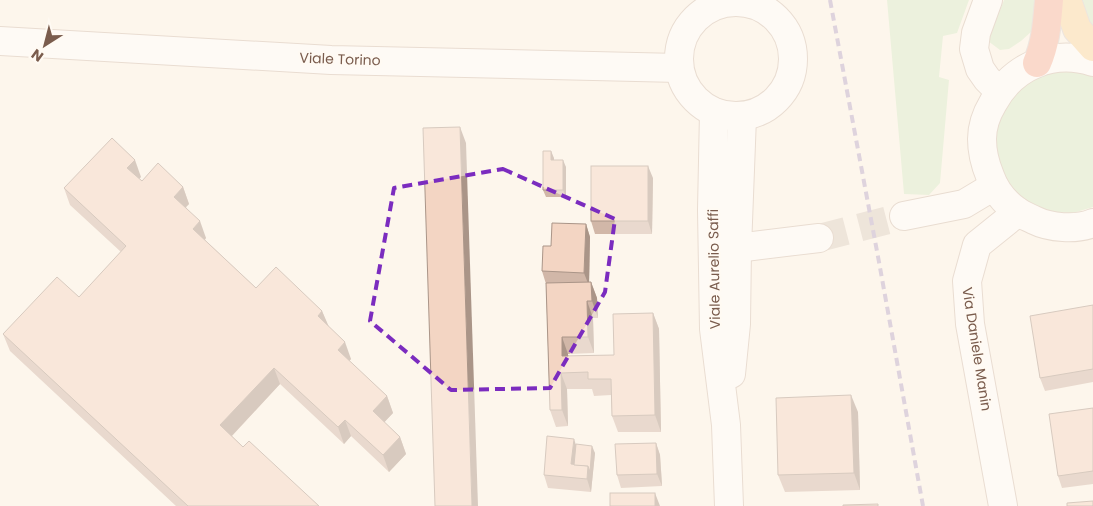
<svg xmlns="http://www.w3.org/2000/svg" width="1093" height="506" font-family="Poppins,sans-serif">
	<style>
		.green { fill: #d8ecc9 }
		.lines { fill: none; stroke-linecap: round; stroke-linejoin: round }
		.minor-tunnel { stroke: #dcd0c4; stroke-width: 28; stroke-dasharray: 28 14; stroke-linecap: butt }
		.minor-casing { stroke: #d1beb0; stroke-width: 30 }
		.major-casing { stroke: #dad1cd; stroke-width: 30 }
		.highway-casing { stroke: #dad1cd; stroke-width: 30 }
		.minor { stroke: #fff; stroke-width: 28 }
		.major { stroke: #fbd9a5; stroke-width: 28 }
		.highway { stroke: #f7b7a3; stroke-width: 28 }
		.rail { stroke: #b9a8c9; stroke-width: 4; stroke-dasharray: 8 5; stroke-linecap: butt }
		.wall { fill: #d1b7a8 }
		.shaded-wall { fill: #aa9588 }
		.building { fill: #f3d5c3; stroke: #aa9588 }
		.marked { fill: none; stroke: #7b2cbf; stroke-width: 4; stroke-dasharray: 10 6; stroke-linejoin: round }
		.labels { text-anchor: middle; stroke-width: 4.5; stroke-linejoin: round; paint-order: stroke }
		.street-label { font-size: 14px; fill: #7a5c4d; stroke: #fffaf3 }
	</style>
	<rect width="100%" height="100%" fill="#fdf6ec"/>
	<!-- green -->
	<g class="green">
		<polygon points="887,0 969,0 957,33 943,36 939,77 949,80 940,183 929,195 904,194"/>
		<polygon points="1004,0 1039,0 1038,20 1031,32 1021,41 1009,49 1000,50 988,41"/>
		<polygon points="1081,0 1093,0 1093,29 1082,8"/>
		<polygon points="1067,70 1090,75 1093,77 1093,207 1073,213 1049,212 1027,203 1009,188 997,168 995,121 1022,83 1043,73"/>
	</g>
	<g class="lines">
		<!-- minor-tunnel -->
		<polyline class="minor-tunnel" points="819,238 904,216"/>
		<!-- minor casing -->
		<g class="minor-casing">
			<g id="minor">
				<polyline points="988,0 976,33 974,49 980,69 987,79 999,91"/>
				<circle cx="736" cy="59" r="57"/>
				<polyline points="0,41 331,60 679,68"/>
				<path d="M1093,62c-40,-13 -80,4 -100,41 -6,10 -11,23 -11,36 0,13 3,25 8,37 5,14 14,26 27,35 5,4 11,6 17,9 16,8 42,10 59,3"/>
				<polyline points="714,112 712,210 714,329 726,425 729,506"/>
				<polyline points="904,216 964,204 994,186"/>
				<polyline points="737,248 819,238"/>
				<polyline points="731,374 736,324 737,248 742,117"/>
				<polyline points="1003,506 970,324 967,281 977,245 1018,212"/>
			</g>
		</g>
		<!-- major casing -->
		<g class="major-casing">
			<polyline id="major" points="1067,0 1077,29 1093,47"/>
		</g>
		<!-- highway casing -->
		<g class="highway-casing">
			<path id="highway" d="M1037,63c9,-20 10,-41 12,-63"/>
		</g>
		<!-- minor -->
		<use href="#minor" class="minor"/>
		<!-- major -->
		<use href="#major" class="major"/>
		<!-- highway -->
		<use href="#highway" class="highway"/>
		<!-- rail -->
		<polyline class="rail" points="830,0 879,262 923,506"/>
	</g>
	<!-- wall -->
	<g class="wall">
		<polygon points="551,151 554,160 566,167 566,197 546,197 543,190"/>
		<polygon points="141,177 139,178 142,181 183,187 189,204 186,207 206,238 205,240 256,288 322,311 328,326 351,359 349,361 387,396 393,413 384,422 400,437 406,454 389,472 351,436 344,444 280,384 232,436 243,447 319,506 176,506 10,351 3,334 79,297 121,252 70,205 64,188"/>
		<polygon points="653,178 652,234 595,234 591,221"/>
		<polygon points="586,224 590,237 589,282 591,282 597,298 598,318 593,318 594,353 568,354 568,356 614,355 653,313 659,329 661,432 618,432 612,416 611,395 594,396 592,389 567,389 568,426 556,427 550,410 546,284 542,271 551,246"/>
		<polygon points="1093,305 1093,382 1045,391 1040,378"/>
		<polygon points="1093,408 1093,484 1062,488 1058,476"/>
		<polygon points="858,412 860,490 785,492 778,475"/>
		<polygon points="656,443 660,455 662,486 621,488 617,475"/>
		<polygon points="576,444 595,453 591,492 548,488 544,475"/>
	</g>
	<!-- shaded-wall -->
	<g class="shaded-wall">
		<polygon points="460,127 466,143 478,506 472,506"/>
		<polygon points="551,151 554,158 554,167 551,160"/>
		<polygon points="135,160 141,177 134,184 127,168"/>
		<polygon points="563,160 566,167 566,197 563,190"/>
		<polygon points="648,166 653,178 652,234 648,221"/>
		<polygon points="183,187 189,204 180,213 174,197"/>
		<polygon points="200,221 206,238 199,245 193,229"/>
		<polygon points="586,224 590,237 589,286 584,273"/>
		<polygon points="591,282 597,298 598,318 592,301"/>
		<polygon points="587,301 593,318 594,353 588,337"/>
		<polygon points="322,311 329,327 318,316"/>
		<polygon points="653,313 659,329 661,432 655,415"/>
		<polygon points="562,337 568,354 568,373 562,356"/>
		<polygon points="345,342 351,359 344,367 338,350"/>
		<polygon points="274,368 280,384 226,442 220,425"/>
		<polygon points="561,373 567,389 568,426 562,410"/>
		<polygon points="851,395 858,412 860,490 854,473"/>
		<polygon points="387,396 393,413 379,428 373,411"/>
		<polygon points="345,420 351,436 344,444 338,427"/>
		<polygon points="400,437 406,454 389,472 383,455"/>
		<polygon points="574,439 578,451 576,470 571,464"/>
		<polygon points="656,443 660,455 662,486 657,474"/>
		<polygon points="592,446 595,453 591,492 587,479 588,466"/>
		<polygon points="655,493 660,506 655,506"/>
	</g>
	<!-- building -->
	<g class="building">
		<polygon points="460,127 472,506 435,506 423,128"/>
		<polygon points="112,138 135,160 127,168 142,181 158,163 183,187 174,197 200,221 193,229 256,288 276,267 322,311 318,316 345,342 338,350 387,396 373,411 400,437 383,455 345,420 338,427 274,368 220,425 243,447 249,441 319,506 188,506 3,334 57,277 79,297 126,246 64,188"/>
		<polygon points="543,151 551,151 551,160 563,160 563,190 543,190"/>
		<rect x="591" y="166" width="57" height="55"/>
		<polygon points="552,223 586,224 584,273 542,271 543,246 551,246"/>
		<polygon points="591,282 592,301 587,301 588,337 562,337 562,356 614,355 613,314 653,313 655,415 612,416 611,379 588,379 588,372 561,373 562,410 550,410 546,283"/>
		<polygon points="1093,305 1093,369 1040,378 1030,316"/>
		<polygon points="851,395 854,473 778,475 776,398"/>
		<polygon points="1093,408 1093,471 1058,476 1049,414"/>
		<polygon points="547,436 574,439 571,464 588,466 587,479 544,475"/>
		<polygon points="656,443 657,474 617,475 615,444"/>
		<polygon points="576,444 592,446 590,472 588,466 574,465"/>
		<rect x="610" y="493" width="45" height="13"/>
		<polygon points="1093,501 1093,506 1067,506 1067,503"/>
		<polygon points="878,504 878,506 843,506 843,505"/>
	</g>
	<!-- marked area -->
	<path d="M0 0H1093V506H0ZM503,169l112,50 -10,73 -55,96 -99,2 -81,-69 24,-133z" fill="#fdf6ec" fill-opacity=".55" fill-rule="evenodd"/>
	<path class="marked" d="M503,169l112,50 -10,73 -55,96 -99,2 -81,-69 24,-133z"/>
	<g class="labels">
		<!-- street labels -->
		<g class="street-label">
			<text transform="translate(340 59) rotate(2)" y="5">Viale Torino</text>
			<text transform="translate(714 269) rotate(-91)" y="5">Viale Aurelio Saffi</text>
			<text transform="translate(977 349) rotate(81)" y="5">Via Daniele Manin</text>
		</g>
	</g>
	<!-- north arrow -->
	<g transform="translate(45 45) rotate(216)" stroke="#fffaf3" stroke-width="4" paint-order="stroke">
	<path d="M0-4L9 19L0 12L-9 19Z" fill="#7a5c4d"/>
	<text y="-8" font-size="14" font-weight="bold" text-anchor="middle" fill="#7a5c4d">N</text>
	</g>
</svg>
